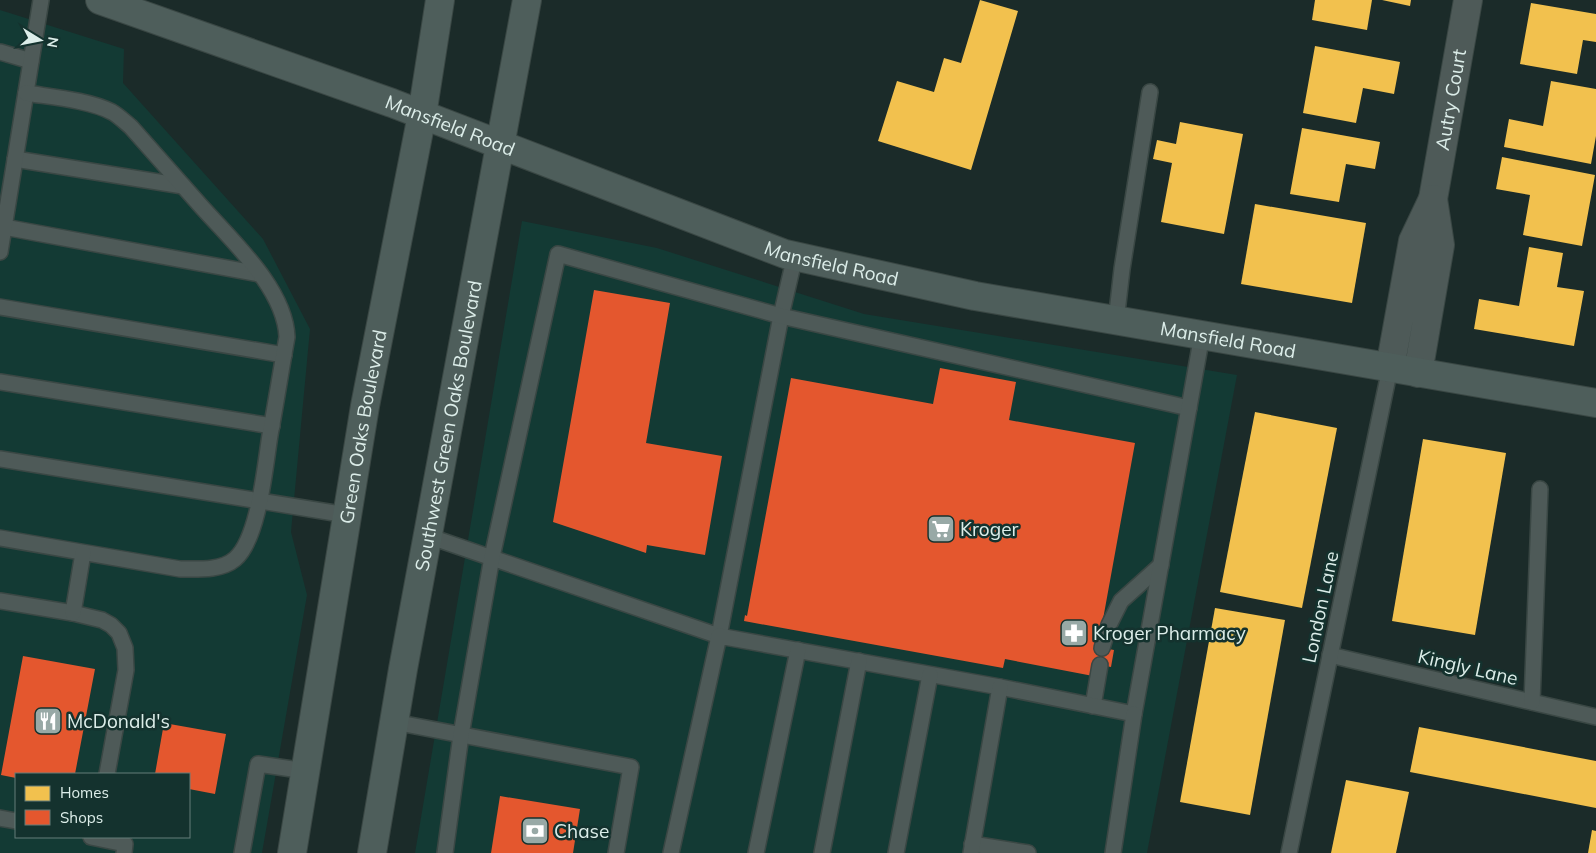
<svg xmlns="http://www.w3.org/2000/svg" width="1596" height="853" font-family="Mulish,sans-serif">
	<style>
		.built { fill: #133a34; fill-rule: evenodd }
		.homes { fill: #f2c14e }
		.shops { fill: #e4572e }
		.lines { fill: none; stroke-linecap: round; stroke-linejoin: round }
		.lane-casing { stroke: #3a4744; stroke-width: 18 }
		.street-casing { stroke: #3a4744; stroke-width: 30 }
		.secondary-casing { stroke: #3a4744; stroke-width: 30 }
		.lane { stroke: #4e5a58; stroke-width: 15 }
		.street { stroke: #4e5a58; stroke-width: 28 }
		.secondary { stroke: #4e5e5b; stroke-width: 28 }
		.labels { text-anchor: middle; stroke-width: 5; stroke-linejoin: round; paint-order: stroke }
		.street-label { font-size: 19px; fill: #dcede9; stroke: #14322e }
		.poi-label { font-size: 19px; fill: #dcede9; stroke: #14322e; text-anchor: start }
	</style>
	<rect width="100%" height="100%" fill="#1b2b29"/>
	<!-- built -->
	<g class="built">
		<path d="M0,10l124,39 -1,34 140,156 47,90 -19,203 16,63 -45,258h-262zM16,774h173v63h-173z"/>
		<polygon points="522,221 657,248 864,314 1237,375 1147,853 415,853"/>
	</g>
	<!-- homes -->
	<g class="homes">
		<polygon points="980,0 1018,11 971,170 878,141 897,81 934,92 944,58 961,63"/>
		<polygon points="1315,0 1372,0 1367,30 1312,20"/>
		<polygon points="1382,0 1411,0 1410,6"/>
		<polygon points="1531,3 1596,14 1596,42 1583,40 1577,74 1520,64"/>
		<polygon points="1315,46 1400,62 1394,94 1363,88 1356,123 1303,113"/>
		<polygon points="1551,81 1596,89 1596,136 1591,164 1504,147 1509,119 1543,126"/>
		<polygon points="1180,122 1243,134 1224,234 1161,222 1172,163 1153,159 1157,140 1176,144"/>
		<polygon points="1302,128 1380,142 1375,169 1346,164 1339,202 1290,194"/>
		<polygon points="1502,157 1595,175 1582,246 1523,235 1530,195 1496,189"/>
		<polygon points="1255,204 1366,223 1352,303 1241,284"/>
		<polygon points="1529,247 1563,253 1557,287 1584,291 1574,346 1474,329 1479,299 1519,306"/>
		<polygon points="1255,412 1337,428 1302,608 1220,592"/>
		<polygon points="1423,439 1506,453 1475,635 1392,621"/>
		<polygon points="1215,608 1285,620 1250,815 1180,802"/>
		<polygon points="1419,727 1596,761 1596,808 1410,772"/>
		<polygon points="1346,780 1409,792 1396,853 1331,853"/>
		<polygon points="1592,830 1596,831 1596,853 1588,853"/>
	</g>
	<!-- shops -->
	<g class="shops">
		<polygon points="594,290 670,303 646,443 722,456 705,555 647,545 646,553 553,522"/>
		<polygon points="940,368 1016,382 1009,420 1135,443 1098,647 1114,650 1111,667 1095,664 1093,676 1005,659 1003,668 744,621 745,615 747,616 791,378 933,404"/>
		<polygon points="23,656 95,669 75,774 16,774 16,778 1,775"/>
		<polygon points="164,723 226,734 215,794 189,789 189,774 155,774"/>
		<polygon points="500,796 580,809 573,853 491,853"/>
	</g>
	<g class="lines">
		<!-- lane casing -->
		<g class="lane-casing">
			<g id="lane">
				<polyline points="0,52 31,61"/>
				<polyline points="15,159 183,186"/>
				<polyline points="4,227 259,274"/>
				<polyline points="0,252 41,0"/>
				<polyline points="0,307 284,355"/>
				<polyline points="1116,321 1122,269 1150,92"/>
				<polyline points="0,382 272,426"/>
				<polyline points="0,459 347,515"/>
				<polyline points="428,536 719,636 781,316 795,256"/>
				<path d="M0,538l180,31c17,0 41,2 55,-10 24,-21 30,-93 35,-124 6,-32 11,-65 17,-98 -2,-49 -56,-97 -87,-132 -23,-26 -46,-52 -69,-78 -6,-5 -12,-11 -19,-15 -23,-12 -61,-15 -86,-19"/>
				<polyline points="0,601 73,613 102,620 111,625 119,633 125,648 126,670 107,774"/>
				<polyline points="73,613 83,553"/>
				<polyline points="1102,648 1109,625 1121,601 1161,565"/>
				<polyline points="1330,655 1596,717"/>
				<polyline points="1532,702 1540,489"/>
				<polyline points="1093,706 1100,665"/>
				<polyline points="394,722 631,767 616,853"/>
				<polyline points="0,818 16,821"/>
				<polyline points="91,837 125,844 124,853"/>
				<polyline points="972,844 1028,853"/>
				<polyline points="242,853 258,764 306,771"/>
				<polyline points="445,853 461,735 492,557 558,254 781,316 1189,408"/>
				<polyline points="671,853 719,636 1000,687 1134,714 1202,335"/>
				<polyline points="756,853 798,650"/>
				<polyline points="822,853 859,661"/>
				<polyline points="896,853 930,675"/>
				<polyline points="971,853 1000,687"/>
				<polyline points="1113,853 1134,714"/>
				<polyline points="1289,853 1390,368"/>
			</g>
		</g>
		<!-- street casing -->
		<g class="street-casing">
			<g id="street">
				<path id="s1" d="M1433,199l35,-199"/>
				<polyline points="1390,368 1413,241 1433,199 1440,245 1418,373"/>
			</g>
		</g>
		<!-- secondary casing -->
		<g class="secondary-casing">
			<g id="secondary">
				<path id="s2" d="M100,0l292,103 393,151 190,42 621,107"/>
				<path id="s3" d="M292,853l73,-447 57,-291 18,-115"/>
				<path id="s4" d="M372,853l31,-184 124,-669"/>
			</g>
		</g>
		<!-- lane -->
		<use href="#lane" class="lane"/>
		<!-- street -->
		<use href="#street" class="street"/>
		<!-- secondary -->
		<use href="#secondary" class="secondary"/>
	</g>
	<!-- icons -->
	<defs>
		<g id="supermarket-square" transform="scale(1.4375)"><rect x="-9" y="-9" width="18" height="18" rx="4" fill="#98a9a6" stroke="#14322e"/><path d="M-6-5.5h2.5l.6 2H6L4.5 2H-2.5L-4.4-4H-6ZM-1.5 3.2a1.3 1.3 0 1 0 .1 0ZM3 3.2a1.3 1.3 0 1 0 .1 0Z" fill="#fff"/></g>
		<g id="pharmacy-square" transform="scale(1.4375)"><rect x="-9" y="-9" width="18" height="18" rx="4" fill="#98a9a6" stroke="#14322e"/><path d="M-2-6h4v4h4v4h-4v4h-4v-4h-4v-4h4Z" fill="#fff"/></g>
		<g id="restaurant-square" transform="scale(1.4375)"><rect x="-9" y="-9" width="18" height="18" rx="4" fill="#98a9a6" stroke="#14322e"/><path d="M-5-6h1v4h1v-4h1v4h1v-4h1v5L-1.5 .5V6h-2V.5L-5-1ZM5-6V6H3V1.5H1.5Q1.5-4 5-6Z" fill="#fff"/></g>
		<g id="bank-square" transform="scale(1.4375)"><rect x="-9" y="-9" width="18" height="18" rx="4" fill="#98a9a6" stroke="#14322e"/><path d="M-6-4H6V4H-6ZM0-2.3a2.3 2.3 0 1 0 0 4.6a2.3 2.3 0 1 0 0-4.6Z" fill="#fff"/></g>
	</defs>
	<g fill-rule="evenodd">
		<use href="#supermarket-square" x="941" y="529"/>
		<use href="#pharmacy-square" x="1074" y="633"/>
		<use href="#restaurant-square" x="48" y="721"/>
		<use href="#bank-square" x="535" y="831"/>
	</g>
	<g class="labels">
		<!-- street labels -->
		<g class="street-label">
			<text dy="7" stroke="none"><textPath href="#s1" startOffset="101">Autry Court</textPath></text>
			<text dy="7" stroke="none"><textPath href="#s2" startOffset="372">Mansfield Road</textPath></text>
			<text dy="7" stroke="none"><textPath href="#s2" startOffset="778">Mansfield Road</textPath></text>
			<text dy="7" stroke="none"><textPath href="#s2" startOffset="1182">Mansfield Road</textPath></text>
			<text dy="7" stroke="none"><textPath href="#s3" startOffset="432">Green Oaks Boulevard</textPath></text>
			<text dy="7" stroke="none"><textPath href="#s4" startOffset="434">Southwest Green Oaks Boulevard</textPath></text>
			<text transform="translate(1320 607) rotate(-78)" y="7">London Lane</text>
			<text transform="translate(1468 667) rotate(13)" y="7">Kingly Lane</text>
		</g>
		<!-- poi labels -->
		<g class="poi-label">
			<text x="960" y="536">Kroger</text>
			<text x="1093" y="640">Kroger Pharmacy</text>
			<text x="67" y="728">McDonald's</text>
			<text x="554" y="838">Chase</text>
		</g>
	</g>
	<!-- legend -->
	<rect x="15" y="773" width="175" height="65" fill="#14322e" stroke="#647d79"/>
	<rect x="25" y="786" width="25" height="15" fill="#f2c14e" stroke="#647d79"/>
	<text x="60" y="798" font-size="15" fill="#dcede9">Homes</text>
	<rect x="25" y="810" width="25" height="15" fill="#e4572e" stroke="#647d79"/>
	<text x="60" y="823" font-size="15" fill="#dcede9">Shops</text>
	<!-- north arrow -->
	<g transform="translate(40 40) rotate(100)" stroke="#14322e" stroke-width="4" paint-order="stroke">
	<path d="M0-4L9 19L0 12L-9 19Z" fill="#dcede9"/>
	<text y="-8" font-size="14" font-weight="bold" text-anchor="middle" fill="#dcede9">N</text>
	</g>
</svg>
